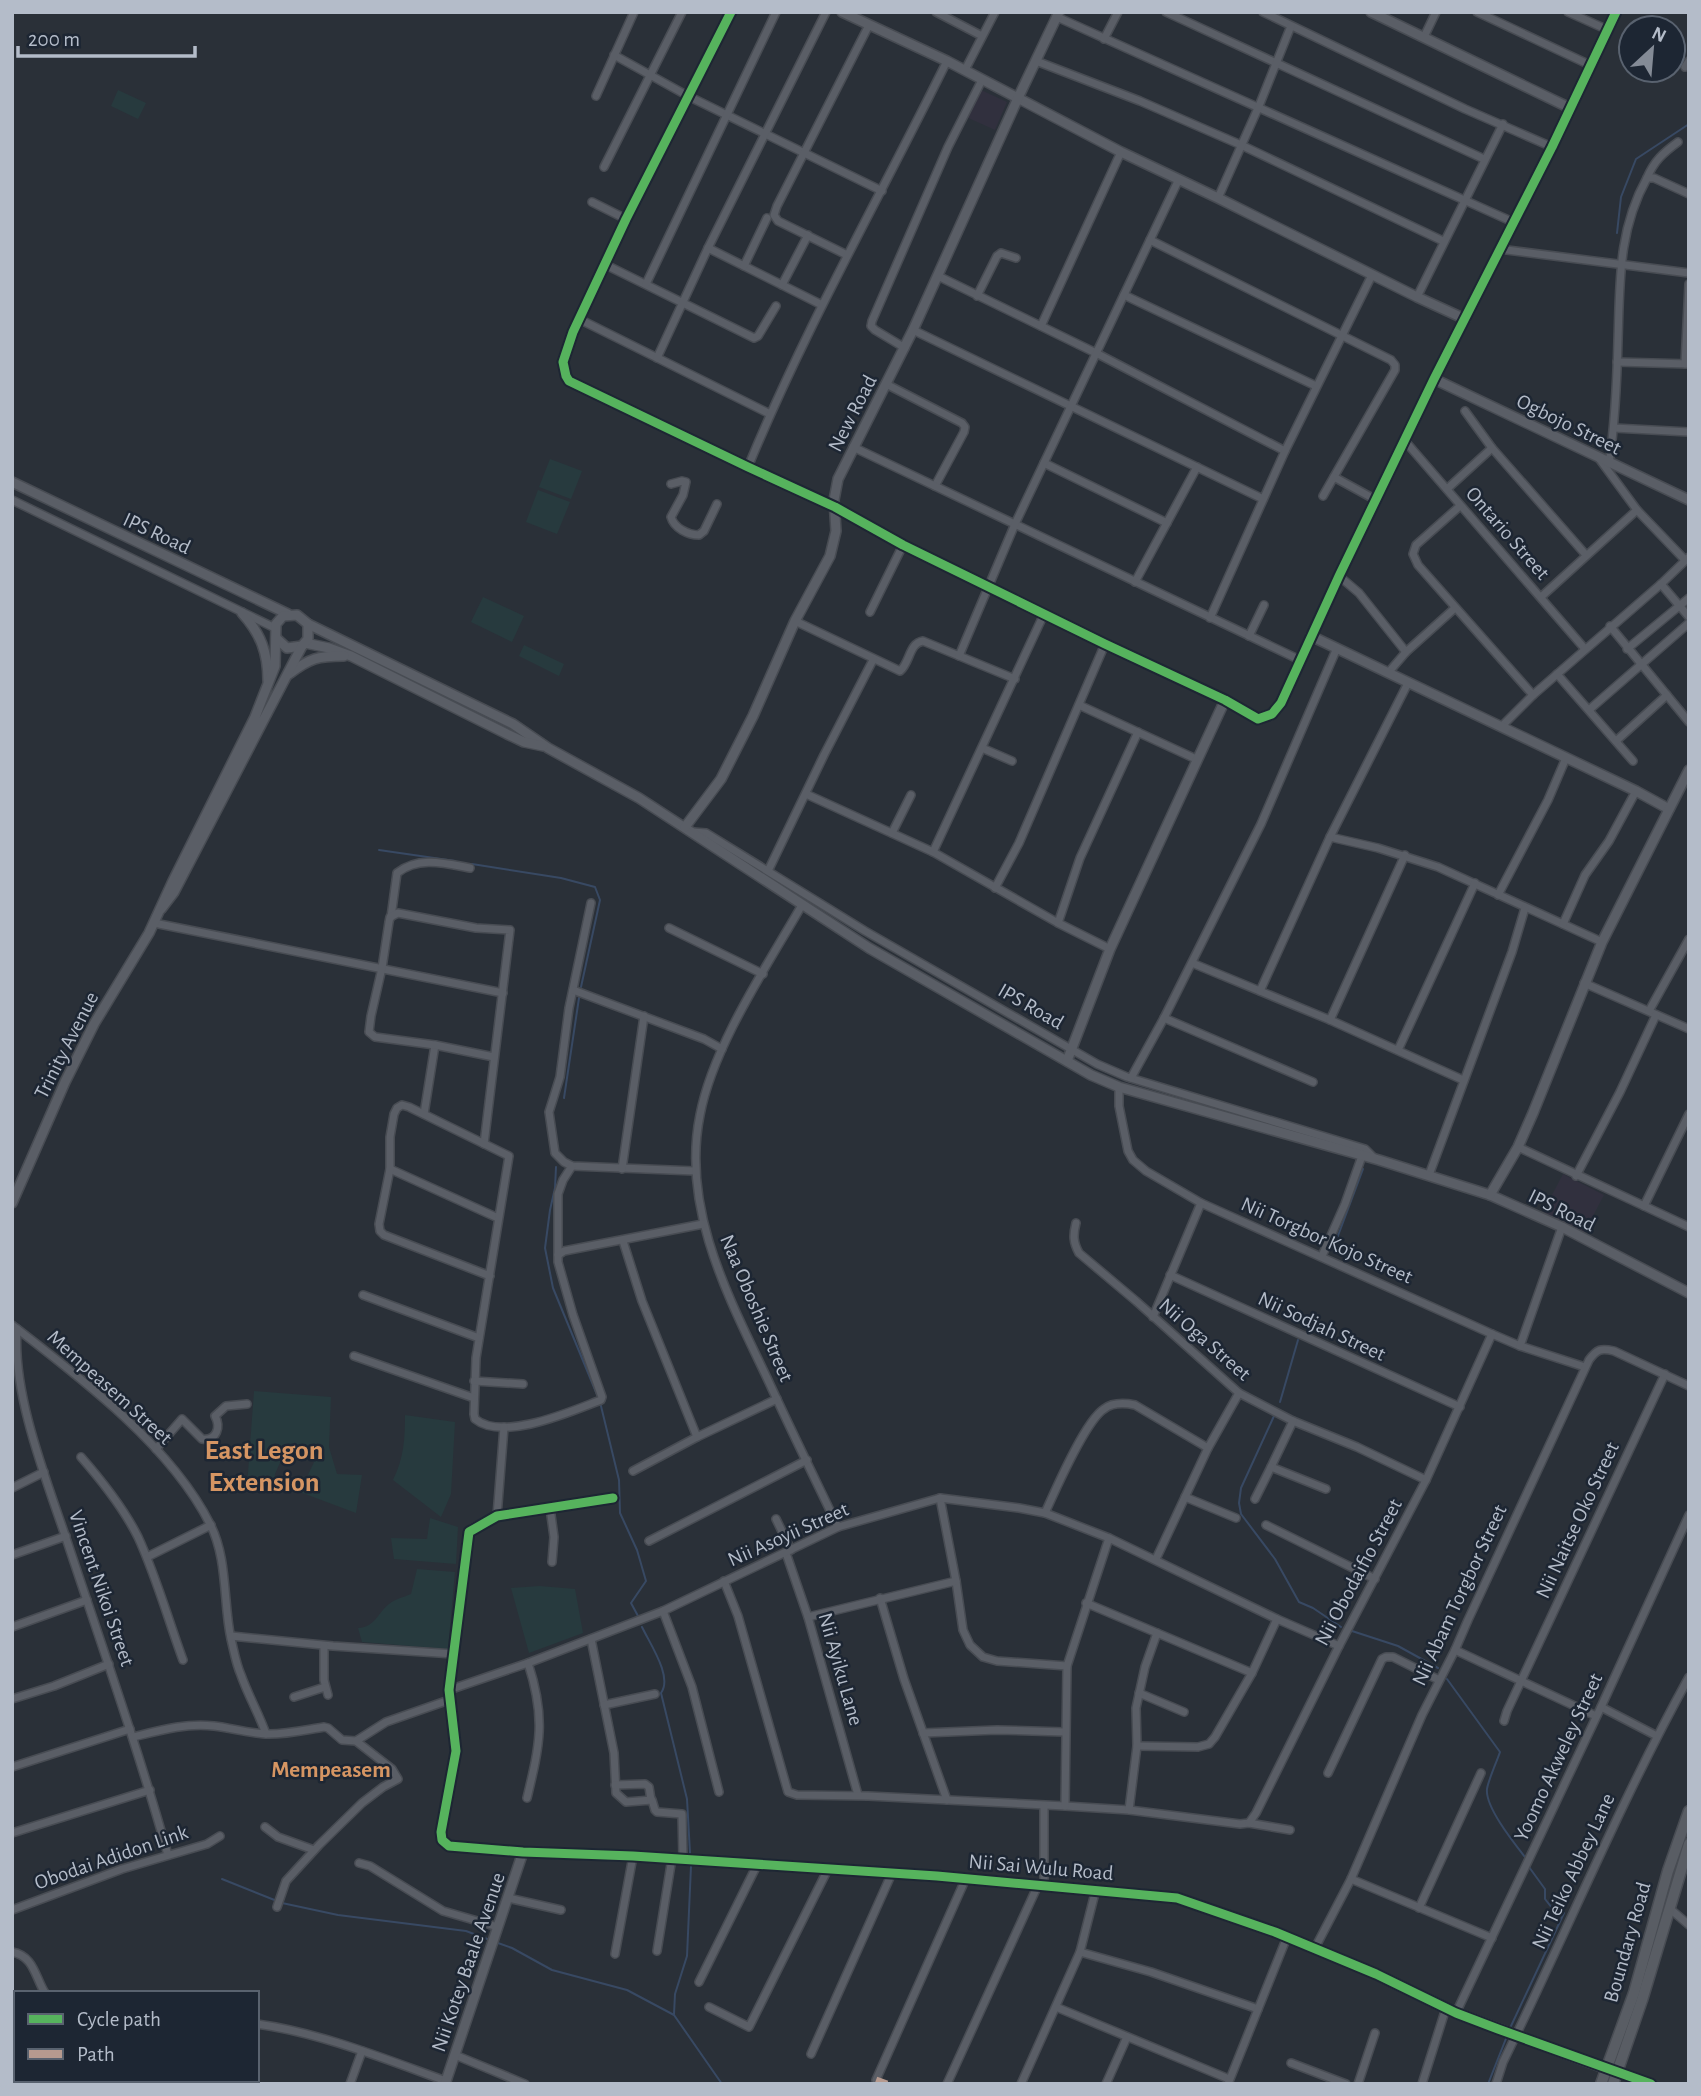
<svg xmlns="http://www.w3.org/2000/svg" width="1701" height="2096" font-family="'Alegreya Sans',sans-serif">
	<style>
		.medical { fill: #31303e }
		.green { fill: #273a3e }
		.lines { fill: none; stroke-linecap: round; stroke-linejoin: round }
		.stream { stroke: #384963; stroke-width: 2 }
		.minor-casing { stroke: #484c53; stroke-width: 10 }
		.tertiary-casing { stroke: #484c53; stroke-width: 12 }
		.secondary-casing { stroke: #484c53; stroke-width: 13 }
		.minor { stroke: #5a5e66; stroke-width: 7 }
		.tertiary { stroke: #5a5e66; stroke-width: 9 }
		.secondary { stroke: #595d64; stroke-width: 10 }
		.quiet { stroke: #b69a8f; stroke-width: 7; stroke-dasharray: 14 7; stroke-linecap: butt }
		.cycleway-casing { stroke: #1d2633; stroke-width: 13 }
		.cycleway { stroke: #56b35d; stroke-width: 9 }
		.labels { text-anchor: middle; stroke-width: 5; stroke-linejoin: round; paint-order: stroke }
		.street-label { font-size: 21px; fill: #b4bcc9; stroke: #1d2633 }
		.neighbourhood-label { font-size: 23px; font-weight: bold; fill: #d59563; stroke: #1d2633 }
		.district-label { font-size: 28px; font-weight: bold; fill: #d59563; stroke: #1d2633 }
	</style>
	<rect width="100%" height="100%" fill="#2a3038"/>
	<!-- medical -->
	<g class="medical">
		<polygon points="979,89 1007,102 995,130 966,117"/>
		<polygon points="1563,1174 1604,1195 1584,1233 1543,1212"/>
	</g>
	<!-- green -->
	<g class="green">
		<polygon points="118,90 146,103 138,119 111,106"/>
		<polygon points="550,459 582,471 571,499 539,487"/>
		<polygon points="538,490 570,502 557,534 526,522"/>
		<polygon points="483,597 524,616 512,642 471,622"/>
		<polygon points="524,645 564,664 559,676 519,656"/>
		<polygon points="254,1391 331,1397 329,1447 337,1474 362,1475 356,1513 300,1492 314,1462 286,1449 275,1474 274,1487 247,1486"/>
		<path d="M405,1415l50,7 -4,72 -10,23 -48,-37c11,-22 12,-42 12,-65z"/>
		<polygon points="430,1518 458,1527 456,1564 394,1559 391,1538 427,1539"/>
		<path d="M417,1569l38,3 -7,77 -86,-7 -4,-14c16,0 20,-15 31,-24 6,-5 15,-7 22,-10z"/>
		<polygon points="540,1586 575,1589 583,1633 529,1653 511,1588"/>
	</g>
	<g class="lines">
		<!-- stream -->
		<g class="stream">
			<polyline points="1617,233 1621,197 1636,159 1689,124"/>
			<polyline points="379,850 455,861"/>
			<polyline points="472,864 561,878 595,887 600,900 581,987"/>
			<polyline points="564,1098 579,998"/>
			<polyline points="556,1167 555,1188 550,1210 545,1248 553,1288 598,1397"/>
			<polyline points="1333,1249 1363,1169"/>
			<polyline points="600,1402 619,1480 620,1513 637,1550 646,1581 631,1603 638,1616"/>
			<polyline points="1280,1402 1298,1340"/>
			<polyline points="1274,1416 1241,1488 1239,1503 1241,1514 1275,1559 1299,1602 1313,1608 1341,1627"/>
			<path d="M642,1627c8,17 31,50 19,66l26,106 3,54"/>
			<polyline points="1352,1631 1398,1646 1438,1668"/>
			<path d="M1447,1679l53,73c-3,9 -12,29 -13,37 -2,18 27,54 38,68"/>
			<polyline points="222,1879 277,1901"/>
			<polyline points="282,1903 338,1915 466,1931 490,1940"/>
			<polyline points="498,1943 512,1948 552,1970 627,1990 674,2015 722,2084"/>
			<polyline points="674,2014 675,1994 687,1956 691,1866"/>
			<polyline points="1511,2026 1564,1913 1552,1908 1545,1899 1545,1889 1529,1867"/>
			<polyline points="1488,2084 1507,2036"/>
		</g>
		<!-- minor casing -->
		<g class="minor-casing">
			<g id="minor">
				<polyline points="731,12 626,219 573,332 563,362 566,376 569,381 748,467 835,507 903,545 1105,644 1225,700"/>
				<polyline points="936,12 982,36"/>
				<polyline points="1166,12 1484,159"/>
				<polyline points="1263,12 1465,109 1552,147"/>
				<polyline points="1477,12 1590,65"/>
				<polyline points="1568,12 1608,30"/>
				<polyline points="1057,17 1513,222"/>
				<polyline points="1424,37 1436,12"/>
				<polyline points="1104,39 1118,12"/>
				<polyline points="614,55 688,96 882,191"/>
				<polyline points="1036,61 1140,101 1241,145 1443,241"/>
				<polyline points="1685,67 1689,61"/>
				<polyline points="965,70 995,12"/>
				<polyline points="596,96 634,12"/>
				<polyline points="604,167 682,12"/>
				<path d="M1647,178c7,-17 16,-25 31,-36"/>
				<polyline points="1218,198 1259,106 1291,26"/>
				<polyline points="592,202 626,219"/>
				<polyline points="1150,240 1391,360 1395,365 1395,370 1323,496"/>
				<polyline points="708,248 822,305"/>
				<polyline points="1499,249 1689,273"/>
				<polyline points="847,255 778,221 774,215 777,206 869,25"/>
				<polyline points="604,264 754,338 758,336 776,306"/>
				<polyline points="744,266 767,218"/>
				<polyline points="938,276 1096,353 1285,451"/>
				<polyline points="646,284 776,12"/>
				<polyline points="782,285 808,235"/>
				<polyline points="1124,295 1316,386"/>
				<polyline points="977,296 997,256 1001,253 1016,258"/>
				<polyline points="1417,297 1503,124"/>
				<polyline points="579,319 770,414"/>
				<polyline points="1041,326 1121,152"/>
				<polyline points="913,330 1263,499"/>
				<polyline points="905,348 875,330 871,326 872,321 948,147 982,80"/>
				<polyline points="657,358 708,248 826,12"/>
				<polyline points="1617,362 1689,364"/>
				<polyline points="1685,364 1689,284"/>
				<polyline points="886,384 962,423 965,427 964,432 935,486"/>
				<polyline points="1465,411 1492,448 1586,555"/>
				<polyline points="1614,428 1689,432"/>
				<polyline points="1405,441 1585,649"/>
				<polyline points="853,447 1300,660"/>
				<polyline points="1598,457 1637,510 1685,560"/>
				<polyline points="1044,463 1167,523"/>
				<path d="M1609,464c6,-41 8,-83 9,-124 2,-58 0,-110 29,-162h7l35,16"/>
				<path d="M748,467c57,-139 132,-270 199,-406"/>
				<polyline points="1334,477 1376,500"/>
				<path d="M671,484l11,-3 4,1 -3,13 -12,22c3,11 17,18 28,18l5,-4 13,-27"/>
				<polyline points="1447,489 1492,448"/>
				<polyline points="12,500 275,628"/>
				<polyline points="1460,506 1416,545 1413,554 1418,565 1533,695"/>
				<polyline points="1339,576 1359,593 1406,652 1455,608"/>
				<polyline points="1135,582 1197,467"/>
				<polyline points="1661,584 1689,617"/>
				<polyline points="1541,597 1637,510"/>
				<polyline points="870,612 903,545"/>
				<polyline points="1210,618 1285,451 1372,275"/>
				<path d="M795,621l105,50c10,-8 9,-28 23,-30l92,38"/>
				<polyline points="1610,626 1689,722"/>
				<polyline points="1249,636 1264,605"/>
				<polyline points="1627,649 1689,598"/>
				<polyline points="959,656 1015,524 1179,179"/>
				<polyline points="1388,673 1406,652"/>
				<polyline points="1557,674 1633,761"/>
				<polyline points="1079,705 1196,759"/>
				<polyline points="1590,709 1689,623"/>
				<polyline points="1501,727 1533,695 1661,584 1689,557"/>
				<polyline points="1616,741 1667,695"/>
				<polyline points="982,748 1012,761"/>
				<polyline points="806,794 933,852 1058,923 1110,949"/>
				<polyline points="693,832 706,833 865,931 1097,1064 1127,1077 1365,1149 1375,1159"/>
				<polyline points="892,833 911,795"/>
				<polyline points="1330,837 1378,848 1438,867 1602,942"/>
				<polyline points="933,852 1044,614"/>
				<polyline points="768,871 824,755 873,660"/>
				<polyline points="995,888 1019,843 1105,644"/>
				<polyline points="1498,895 1548,800 1566,758"/>
				<polyline points="591,903 569,1008 560,1077 549,1112 555,1153 564,1162 572,1166 695,1171"/>
				<path d="M802,905c-35,61 -89,141 -102,210 -19,93 28,181 67,263 23,50 47,99 71,149"/>
				<path d="M391,917l6,-44c21,-17 47,-10 73,-5"/>
				<polyline points="154,923 503,993"/>
				<polyline points="1058,923 1080,858 1138,732"/>
				<polyline points="1563,924 1585,875 1609,841 1636,791"/>
				<polyline points="669,928 763,974"/>
				<polyline points="1192,963 1330,1020 1463,1080"/>
				<polyline points="1584,983 1689,1029"/>
				<polyline points="573,990 704,1039 722,1049"/>
				<polyline points="1260,991 1330,837 1408,683"/>
				<polyline points="1649,1011 1689,939"/>
				<polyline points="1164,1018 1313,1082"/>
				<polyline points="1330,1020 1405,855"/>
				<polyline points="1398,1050 1475,883"/>
				<polyline points="1131,1078 1164,1018 1261,824 1337,648"/>
				<polyline points="1119,1087 1119,1106 1128,1151 1133,1160 1146,1171 1201,1203 1492,1334 1520,1346 1585,1367"/>
				<polyline points="424,1114 435,1045"/>
				<polyline points="484,1144 510,930 476,928 398,913 390,917 389,922 382,968 371,1016 369,1032 375,1037 435,1045 494,1057"/>
				<polyline points="1518,1147 1689,1227"/>
				<polyline points="390,1169 498,1218"/>
				<polyline points="622,1169 644,1016"/>
				<polyline points="1429,1175 1512,952 1525,908"/>
				<polyline points="1576,1176 1620,1092 1656,1015"/>
				<polyline points="1644,1206 1689,1114"/>
				<path d="M1076,1223c-3,12 -3,19 3,30l57,48 103,92 54,28 64,26 69,33"/>
				<polyline points="623,1241 642,1301 697,1437"/>
				<polyline points="558,1255 564,1251 703,1224"/>
				<polyline points="1322,1256 1345,1204 1362,1156"/>
				<polyline points="1170,1275 1460,1407"/>
				<path d="M490,1276l-106,-41 -4,-4 -1,-7 11,-55v-32l4,-23 3,-6 5,-3 7,2 100,49 -33,202 -2,56 1,5c28,23 97,-8 126,-19l1,-3 -29,-82 -15,-53v-68l5,-14 9,-14"/>
				<polyline points="363,1295 479,1338"/>
				<polyline points="1153,1317 1201,1203"/>
				<path d="M12,1325c69,53 159,121 198,199 18,35 13,78 21,115 3,12 5,25 10,36 7,20 18,39 25,59"/>
				<path d="M17,1329c-5,68 32,157 53,221 34,102 69,202 98,305"/>
				<polyline points="1520,1346 1562,1227"/>
				<polyline points="354,1356 474,1398"/>
				<polyline points="474,1381 523,1384"/>
				<polyline points="1293,1421 1271,1467 1326,1489"/>
				<path d="M156,1449l26,-30 20,20c15,2 19,-12 13,-23l11,-10 21,-2"/>
				<path d="M81,1457c21,24 42,50 57,80 18,39 30,82 45,123"/>
				<polyline points="633,1471 697,1437 777,1399"/>
				<polyline points="12,1488 44,1472"/>
				<polyline points="1185,1497 1236,1518"/>
				<polyline points="940,1498 956,1581 963,1630 970,1645 983,1657 997,1661 1067,1666"/>
				<polyline points="1255,1499 1271,1467"/>
				<polyline points="550,1508 554,1537 552,1562"/>
				<path d="M1045,1513c10,-22 40,-92 59,-104 9,-7 21,-6 31,-4l73,43"/>
				<polyline points="497,1516 504,1427"/>
				<polyline points="776,1519 791,1550"/>
				<polyline points="1266,1525 1375,1579"/>
				<polyline points="649,1541 807,1460"/>
				<polyline points="786,1553 808,1617 858,1795"/>
				<polyline points="12,1555 66,1536"/>
				<polyline points="147,1557 211,1525"/>
				<polyline points="1156,1559 1208,1448 1239,1393"/>
				<polyline points="724,1581 738,1616 788,1792 797,1795 868,1796 1065,1806 1129,1810 1240,1824 1249,1823 1290,1830"/>
				<polyline points="880,1598 904,1679 947,1800"/>
				<polyline points="1086,1603 1252,1673"/>
				<polyline points="663,1611 692,1687 719,1792"/>
				<polyline points="808,1617 956,1581"/>
				<polyline points="12,1627 87,1600"/>
				<polyline points="231,1636 333,1646 454,1654"/>
				<polyline points="591,1639 614,1753 616,1793 626,1802 652,1800 655,1810 657,1812 682,1814 683,1859"/>
				<polyline points="324,1646 324,1680 328,1695"/>
				<polyline points="1455,1650 1596,1716"/>
				<polyline points="449,1690 528,1663 663,1611 838,1527 940,1498 1019,1508 1045,1513 1109,1538 1277,1619 1339,1646"/>
				<polyline points="1139,1693 1184,1712"/>
				<polyline points="294,1697 325,1687"/>
				<polyline points="12,1699 54,1686 109,1664"/>
				<polyline points="604,1705 655,1694"/>
				<polyline points="1601,1707 1657,1736"/>
				<polyline points="1504,1721 1507,1711 1665,1374"/>
				<polyline points="923,1733 997,1730 1065,1732"/>
				<path d="M133,1737c28,-7 52,-14 81,-11 18,2 37,8 55,8 19,0 36,-4 55,-7l4,1 14,12 14,1 30,-19 63,-22"/>
				<polyline points="1137,1746 1198,1747 1209,1744 1215,1737 1252,1673 1277,1619"/>
				<polyline points="12,1767 130,1729"/>
				<polyline points="1328,1773 1382,1659 1386,1657 1393,1657 1439,1680"/>
				<polyline points="615,1785 645,1784 649,1787 651,1800"/>
				<path d="M527,1798c13,-54 19,-80 1,-135"/>
				<polyline points="1044,1806 1044,1885"/>
				<polyline points="1065,1806 1067,1666 1109,1538"/>
				<polyline points="1129,1810 1137,1746 1136,1708 1145,1667 1157,1633"/>
				<polyline points="1249,1823 1256,1813 1339,1646 1426,1480 1492,1334"/>
				<polyline points="265,1827 278,1837 314,1850"/>
				<polyline points="12,1833 150,1790"/>
				<polyline points="523,1852 449,1846 442,1840 441,1832 456,1751 449,1690 467,1539 469,1532 473,1528 497,1516 613,1498"/>
				<polyline points="359,1863 370,1866 443,1911 498,1927"/>
				<polyline points="1351,1879 1492,1938"/>
				<polyline points="508,1898 561,1910"/>
				<polyline points="277,1907 286,1881 319,1845 362,1803 383,1787 398,1779 392,1769 356,1741"/>
				<polyline points="1419,1908 1481,1773"/>
				<polyline points="1669,1908 1689,1925"/>
				<polyline points="12,1910 122,1869 207,1844 220,1836"/>
				<path d="M1315,1948l36,-69 71,-164 33,-65 13,-30 121,-260c8,-11 12,-12 25,-9l75,35"/>
				<polyline points="657,1951 672,1858"/>
				<path d="M12,1952c22,4 23,25 33,41"/>
				<polyline points="1080,1952 1151,1972 1258,2009"/>
				<polyline points="615,1954 633,1856"/>
				<polyline points="699,1982 757,1865"/>
				<polyline points="709,2007 749,2027 828,1869"/>
				<polyline points="1056,2007 1229,2079"/>
				<polyline points="1456,2013 1601,1707 1689,1515"/>
				<path d="M257,2024c64,9 128,35 189,57"/>
				<polyline points="811,2054 892,1873"/>
				<polyline points="455,2055 525,2084"/>
				<polyline points="1291,2063 1346,2084"/>
				<polyline points="1618,2071 1651,2084"/>
				<polyline points="12,2077 16,2076"/>
				<polyline points="91,2080 92,2084"/>
				<polyline points="876,2080 966,1878"/>
				<polyline points="350,2084 362,2051"/>
				<polyline points="947,2084 1038,1885"/>
				<polyline points="1021,2084 1080,1952 1096,1889"/>
				<polyline points="1106,2084 1127,2037"/>
				<polyline points="1228,2084 1287,1937"/>
				<polyline points="1358,2084 1375,2033"/>
				<polyline points="1422,2084 1446,2008"/>
				<path d="M1496,2084l7,-22c63,-128 117,-260 186,-385"/>
			</g>
		</g>
		<!-- tertiary casing -->
		<g class="tertiary-casing">
			<g id="tertiary">
				<polyline points="842,12 947,61 1121,152 1218,198 1417,297 1465,319"/>
				<polyline points="1371,12 1570,108"/>
				<polyline points="1434,379 1689,500"/>
				<polyline points="12,482 288,614"/>
				<path d="M242,613c19,21 26,40 26,68"/>
				<polyline points="308,624 513,724 548,748 639,798 869,948 1091,1075 1119,1087 1379,1160 1490,1195 1562,1227 1689,1293"/>
				<polyline points="1311,636 1636,791 1669,809"/>
				<polyline points="276,638 287,648 302,646"/>
				<polyline points="305,643 329,648 351,656 507,734 524,742 543,746"/>
				<path d="M289,674c21,-16 29,-18 55,-18"/>
				<polyline points="685,827 721,779 753,716 795,621 830,556 836,531 834,500 838,479 913,330 1018,98 1059,12"/>
				<polyline points="1067,1061 1110,949 1225,700 1258,719 1272,714 1281,703 1339,576 1434,379 1552,147 1616,12"/>
				<polyline points="1490,1195 1518,1147 1533,1113 1602,942 1689,770"/>
				<polyline points="12,1203 65,1082 94,1024 149,933 173,881 255,717 275,666 276,624 283,616 297,615 308,624 308,639 302,646 174,892 161,909"/>
				<polyline points="445,2084 523,1852 633,1856 937,1876 1177,1898 1275,1932 1376,1974 1456,2013 1607,2069 1618,2071"/>
			</g>
		</g>
		<!-- secondary casing -->
		<g class="secondary-casing">
			<g id="secondary">
				<polyline points="1601,2084 1634,1993 1668,1871 1689,1811"/>
				<polyline points="1613,2084 1642,2000 1689,1844"/>
			</g>
		</g>
		<!-- minor -->
		<use href="#minor" class="minor"/>
		<!-- tertiary -->
		<use href="#tertiary" class="tertiary"/>
		<!-- secondary -->
		<use href="#secondary" class="secondary"/>
		<!-- quiet -->
		<polyline class="quiet" points="876,2080 887,2084"/>
		<!-- cycleway casing -->
		<g class="cycleway-casing">
			<g id="cycleway">
				<polyline points="731,12 626,219 573,332 563,362 566,376 569,381 748,467 835,507 903,545 1105,644 1225,700 1258,719 1272,714 1281,703 1339,576 1434,379 1552,147 1616,12"/>
				<polyline points="613,1498 497,1516 469,1532 449,1690 456,1751 441,1832 442,1840 449,1846 523,1852 633,1856 937,1876 1177,1898 1275,1932 1376,1974 1456,2013 1498,2029 1651,2084"/>
			</g>
		</g>
		<!-- cycleway -->
		<use href="#cycleway" class="cycleway"/>
	</g>
	<g class="labels">
		<!-- street labels -->
		<g class="street-label">
			<text transform="translate(852 413) rotate(-63)" y="7">New Road</text>
			<text transform="translate(1569 424) rotate(26)" y="7">Ogbojo Street</text>
			<text transform="translate(157 533) rotate(25)" y="7">IPS Road</text>
			<text transform="translate(1508 533) rotate(49)" y="7">Ontario Street</text>
			<text transform="translate(1031 1006) rotate(30)" y="7">IPS Road</text>
			<text transform="translate(66 1045) rotate(-63)" y="7">Trinity Avenue</text>
			<text transform="translate(1562 1210) rotate(26)" y="7">IPS Road</text>
			<text transform="translate(1327 1240) rotate(24)" y="7">Nii Torgbor Kojo Street</text>
			<text transform="translate(757 1308) rotate(67)" y="7">Naa Oboshie Street</text>
			<text transform="translate(1322 1326) rotate(25)" y="7">Nii Sodjah Street</text>
			<text transform="translate(1205 1339) rotate(41)" y="7">Nii Oga Street</text>
			<text transform="translate(110 1387) rotate(42)" y="7">Mempeasem Street</text>
			<text transform="translate(1577 1520) rotate(-65)" y="7">Nii Naitse Oko Street</text>
			<text transform="translate(788 1534) rotate(-24)" y="7">Nii Asoyii Street</text>
			<text transform="translate(1358 1572) rotate(-62)" y="7">Nii Obodaifio Street</text>
			<text transform="translate(102 1588) rotate(71)" y="7">Vincent Nikoi Street</text>
			<text transform="translate(1459 1595) rotate(-65)" y="7">Nii Abam Torgbor Street</text>
			<text transform="translate(841 1669) rotate(74)" y="7">Nii Ayiku Lane</text>
			<text transform="translate(1558 1757) rotate(-65)" y="7">Yoomo Akweley Street</text>
			<text transform="translate(111 1857) rotate(-19)" y="7">Obodai Adidon Link</text>
			<text transform="translate(1041 1867) rotate(5)" y="7">Nii Sai Wulu Road</text>
			<text transform="translate(1573 1871) rotate(-65)" y="7">Nii Teiko Abbey Lane</text>
			<text transform="translate(1627 1942) rotate(-74)" y="7">Boundary Road</text>
			<text transform="translate(468 1962) rotate(-71)" y="7">Nii Kotey Baale Avenue</text>
		</g>
		<!-- neighbourhood labels -->
		<g class="neighbourhood-label">
			<text x="331" y="1777">Mempeasem</text>
		</g>
		<!-- district labels -->
		<g class="district-label">
			<text x="264" y="1459">East Legon<tspan x="264" dy="32">Extension</tspan></text>
		</g>
	</g>
	<!-- border -->
	<rect width="1701" height="2096" fill="none" stroke="#b4bcc9" stroke-width="28"/>
	<!-- legend -->
	<rect x="14" y="1991" width="245" height="91" fill="#1d2633" stroke="#59626f" stroke-width="2"/>
	<rect x="28" y="2014" width="35" height="10" fill="#56b35d" stroke="#59626f" stroke-width="2"/>
	<text x="77" y="2026" font-size="21" fill="#b4bcc9">Cycle path</text>
	<rect x="28" y="2049" width="35" height="10" fill="#b69a8f" stroke="#59626f" stroke-width="2"/>
	<text x="77" y="2061" font-size="21" fill="#b4bcc9">Path</text>
	<!-- north arrow -->
	<g transform="translate(1652 49) rotate(26)"><circle r="33" fill="#1d2633" stroke="#59626f" stroke-width="2"/>
	<path d="M0-5L12 26L0 18L-12 26Z" fill="#848b96"/>
	<text y="-10" font-size="19" font-weight="bold" text-anchor="middle" fill="#b4bcc9">N</text>
	</g>
	<!-- scale -->
	<path d="M18 46v10h177v-10" fill="none" stroke="#b4bcc9" stroke-width="3.5"/>
	<text x="28" y="46" font-size="21" fill="#b4bcc9" stroke="#1d2633" stroke-width="5" paint-order="stroke">200 m</text>
</svg>
